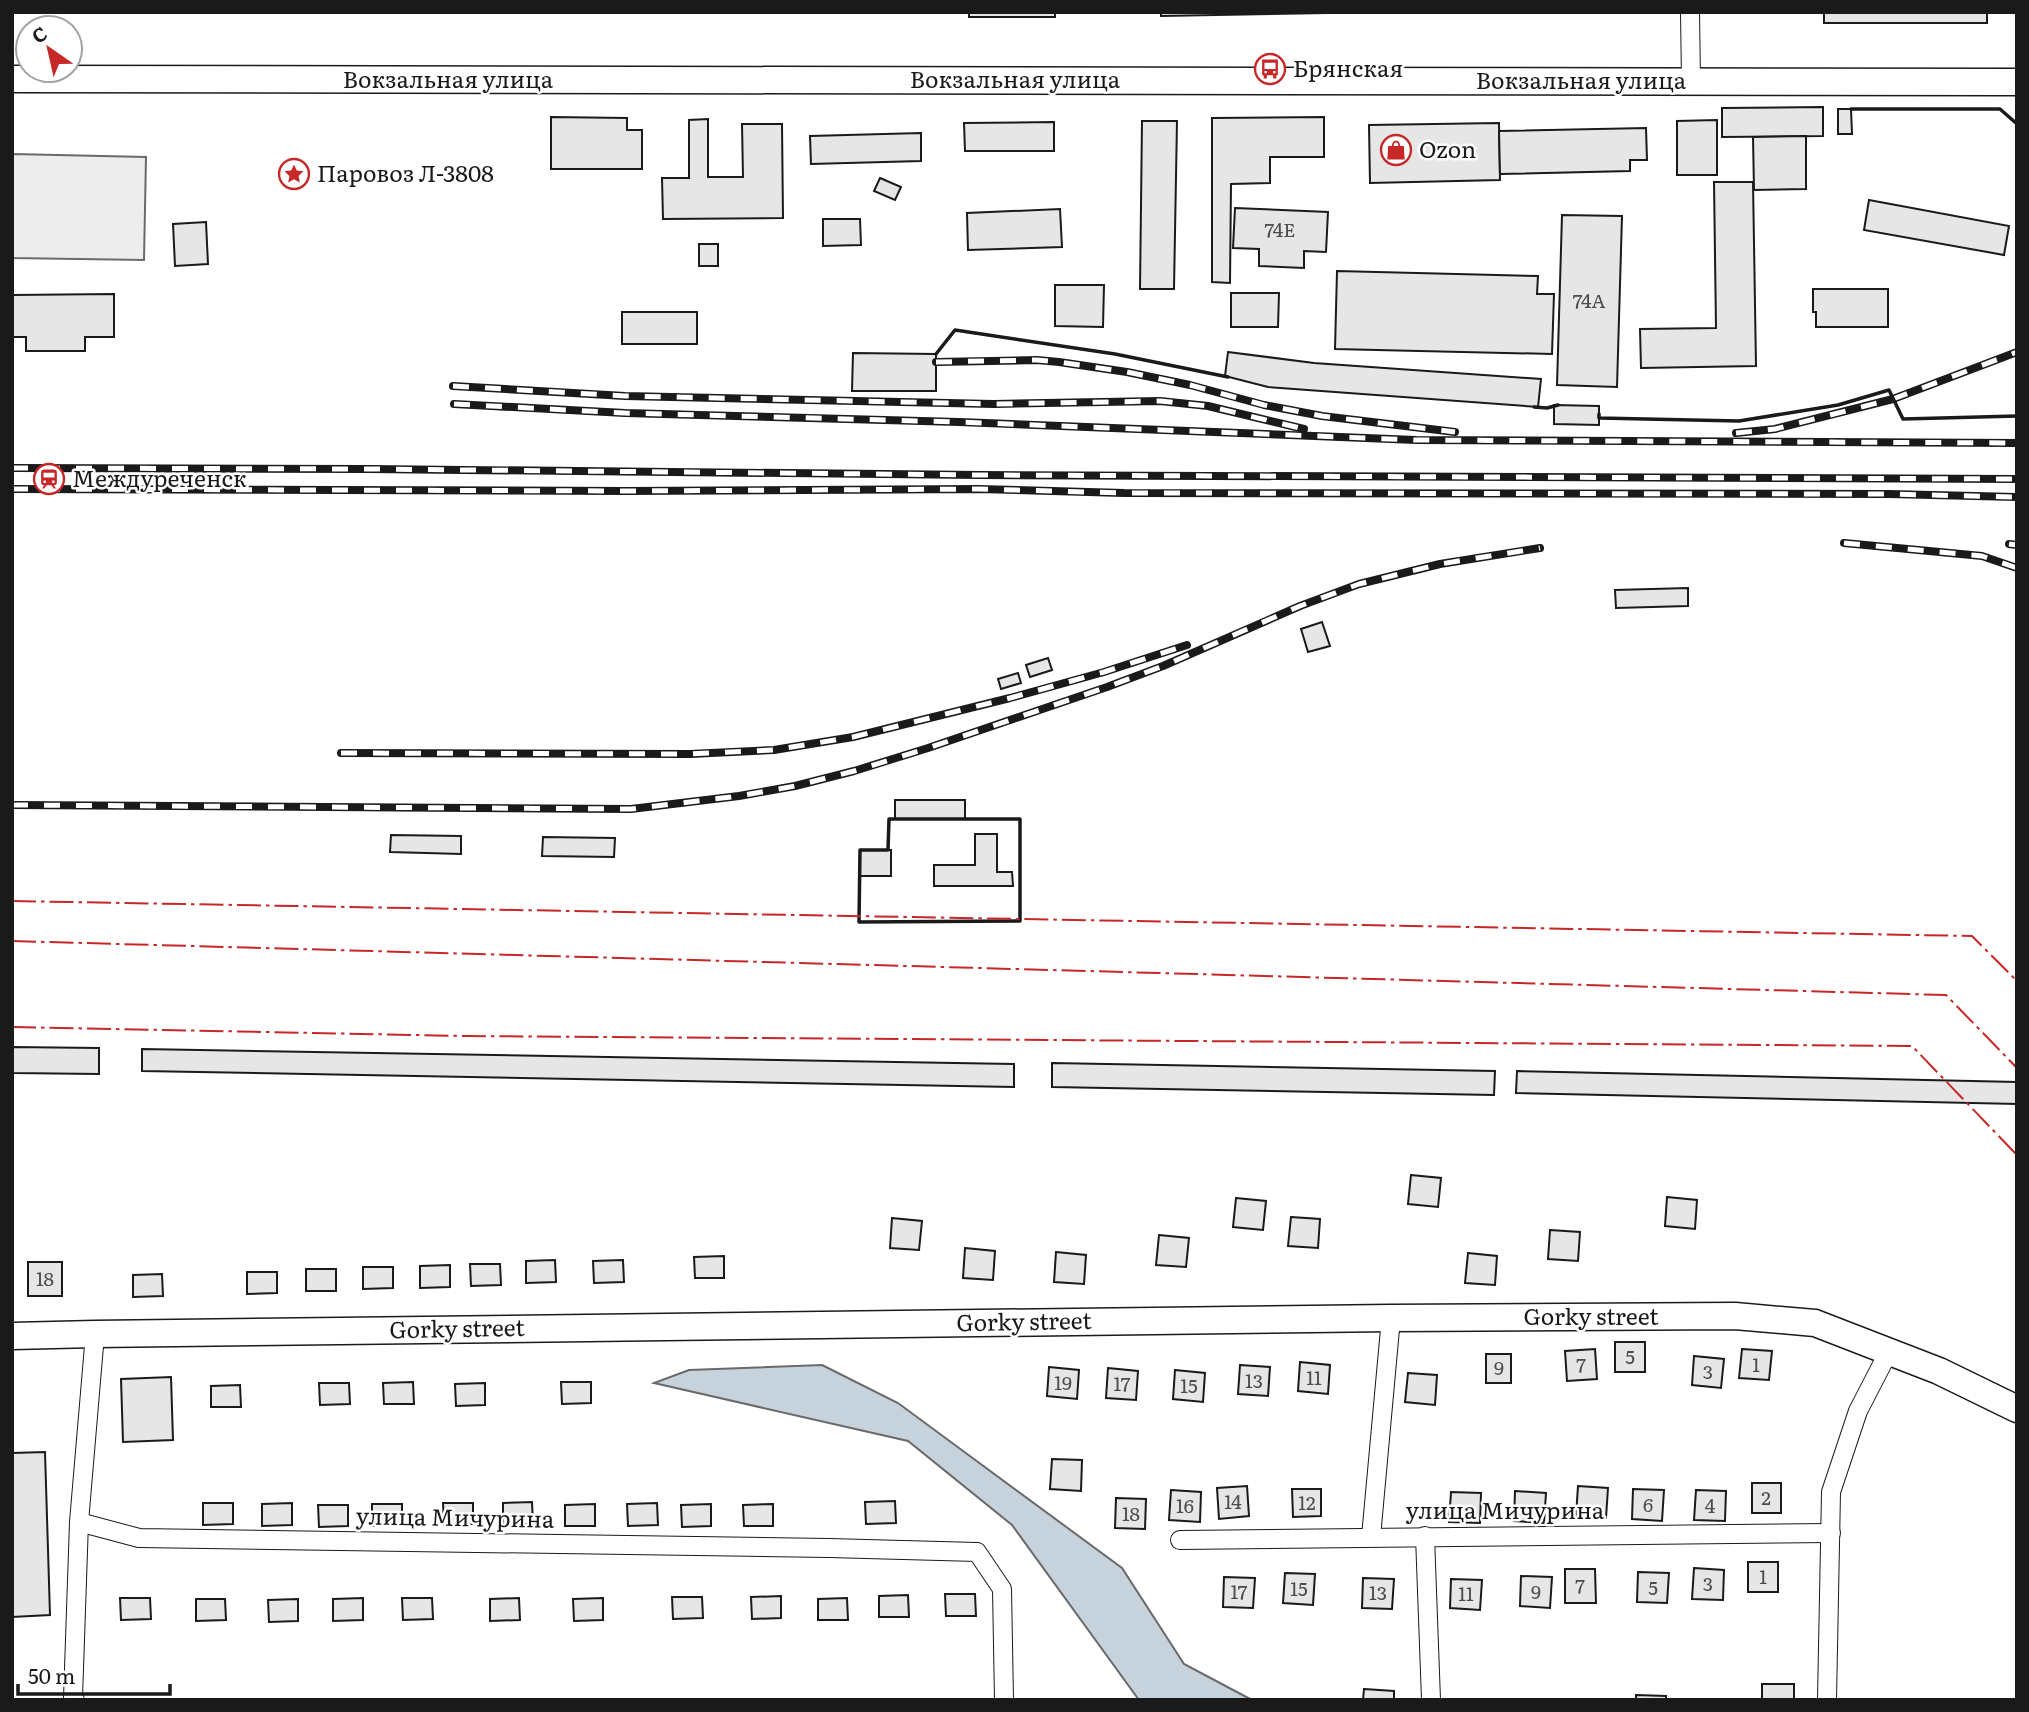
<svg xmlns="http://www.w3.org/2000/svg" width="2029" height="1712" font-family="Literata,serif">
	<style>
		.parking { fill: #ededed; stroke: #6a6a6a; stroke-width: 2 }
		.water { fill: #c6d2dc; stroke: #6a6a6a; stroke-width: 2 }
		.building { fill: #e6e6e6; stroke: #1a1a1a; stroke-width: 2 }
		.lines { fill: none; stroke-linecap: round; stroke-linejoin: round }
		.minor-casing { stroke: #1a1a1a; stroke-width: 20 }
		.secondary-casing { stroke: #1a1a1a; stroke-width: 29 }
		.minor { stroke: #fff; stroke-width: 18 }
		.secondary { stroke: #fff; stroke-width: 26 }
		.rail-casing { stroke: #1a1a1a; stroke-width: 8 }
		.rail { stroke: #fff; stroke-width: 5; stroke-dasharray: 16; stroke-linecap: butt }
		.wall { stroke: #1a1a1a; stroke-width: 3.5 }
		.power { stroke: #c62828; stroke-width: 2; stroke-dasharray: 24 5 3.5 5; stroke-linecap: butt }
		.labels { text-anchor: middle; stroke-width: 5; stroke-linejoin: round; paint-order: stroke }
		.number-label { font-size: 19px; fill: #4d4d4d }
		.poi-label { font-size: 23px; fill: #1a1a1a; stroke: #fff; text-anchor: start }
		.street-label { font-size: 23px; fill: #1a1a1a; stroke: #fff }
	</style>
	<rect width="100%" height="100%" fill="#fff"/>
	<!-- parking -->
	<polygon class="parking" points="12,154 146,157 144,260 12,258"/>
	<!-- water -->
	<polygon class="water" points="822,1365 898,1403 1122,1568 1184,1664 1252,1700 1139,1700 1012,1525 908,1441 654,1383 689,1370"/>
	<!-- building -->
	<g class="building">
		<rect x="969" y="12" width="86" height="5"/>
		<polygon points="1161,12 1327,12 1327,13 1161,16"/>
		<rect x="1824" y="12" width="163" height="11"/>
		<polygon points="1823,107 1823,136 1722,137 1722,108"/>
		<polygon points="1838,109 1851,109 1852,134 1838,134"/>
		<polygon points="551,117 627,118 627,130 642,130 642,169 551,169"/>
		<polygon points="1324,117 1324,157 1270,157 1270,183 1231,184 1230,283 1212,282 1212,118"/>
		<polygon points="708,119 708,177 743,177 742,124 782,124 783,218 663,219 662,178 689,178 689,120"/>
		<polygon points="1717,120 1717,175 1677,175 1677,121"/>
		<polygon points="1142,121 1177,121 1174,289 1140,289"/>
		<polygon points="1054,122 1054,151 965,151 964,123"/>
		<polygon points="1499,123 1500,180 1370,183 1369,125"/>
		<polygon points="1646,128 1647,160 1630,160 1630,171 1500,174 1499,131"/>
		<polygon points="921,133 921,161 811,164 810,136"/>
		<polygon points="1806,136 1806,189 1754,190 1753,137"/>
		<polygon points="880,178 901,187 895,200 874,191"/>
		<polygon points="1714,182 1753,182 1756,366 1641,368 1640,329 1716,328"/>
		<polygon points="1869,200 2009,226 2004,255 1864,230"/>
		<polygon points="1235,208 1328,212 1326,252 1304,251 1304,268 1259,266 1259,249 1233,248"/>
		<polygon points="1060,209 1062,247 968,250 967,213"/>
		<polygon points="1562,215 1622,216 1617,387 1557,385"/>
		<polygon points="823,219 860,219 861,245 823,246"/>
		<polygon points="206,222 208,264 175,266 173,224"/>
		<rect x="699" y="244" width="19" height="22"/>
		<polygon points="1337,271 1538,276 1537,294 1554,294 1552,354 1335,349"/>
		<polygon points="1055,285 1104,285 1103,327 1055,326"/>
		<polygon points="1813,289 1888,289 1888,327 1816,327 1816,312 1813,312"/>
		<polygon points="1231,293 1279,293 1278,327 1231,327"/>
		<polygon points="114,294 114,337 85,337 85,351 26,351 26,337 12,337 12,295"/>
		<rect x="622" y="312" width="75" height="32"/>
		<polygon points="1228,352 1314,363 1541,379 1538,407 1268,387 1225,376"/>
		<polygon points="853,353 936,354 936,391 852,391"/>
		<polygon points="1554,405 1599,406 1599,425 1554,424"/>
		<polygon points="1688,588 1688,606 1616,608 1615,590"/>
		<polygon points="1322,622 1330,646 1308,652 1301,629"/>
		<polygon points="1048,658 1052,670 1030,677 1026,665"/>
		<polygon points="1018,673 1021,683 1001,689 998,679"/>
		<rect x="895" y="800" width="70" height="19"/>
		<polygon points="975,834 997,834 997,872 1012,872 1013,886 934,886 934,865 975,865"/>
		<polygon points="391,835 461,836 461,854 390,852"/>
		<polygon points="543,837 615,838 614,857 542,856"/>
		<rect x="860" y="850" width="31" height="26"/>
		<polygon points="12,1047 99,1048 99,1074 12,1073"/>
		<polygon points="142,1049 1014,1064 1014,1087 142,1071"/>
		<polygon points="1052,1063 1495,1071 1494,1095 1052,1087"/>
		<polygon points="1517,1071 2017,1082 2017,1104 1516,1093"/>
		<polygon points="1411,1175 1441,1178 1438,1207 1408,1204"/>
		<polygon points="1667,1197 1697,1200 1695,1229 1665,1226"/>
		<polygon points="1236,1198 1266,1201 1263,1230 1233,1227"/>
		<polygon points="1291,1217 1320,1219 1318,1248 1288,1246"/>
		<polygon points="892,1218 922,1221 919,1250 890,1248"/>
		<polygon points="1550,1230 1580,1232 1578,1261 1548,1259"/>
		<polygon points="1159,1235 1189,1238 1186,1267 1156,1265"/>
		<polygon points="965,1248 995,1251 993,1280 963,1278"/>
		<polygon points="1056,1252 1086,1255 1084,1284 1054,1282"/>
		<polygon points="1468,1253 1497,1256 1495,1285 1465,1283"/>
		<polygon points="724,1256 724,1278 695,1278 694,1257"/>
		<polygon points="555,1260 556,1282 526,1283 526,1261"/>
		<polygon points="623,1260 624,1282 594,1283 593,1261"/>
		<rect x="28" y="1262" width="34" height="34"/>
		<polygon points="470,1264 500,1264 501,1285 471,1286"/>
		<polygon points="450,1265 450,1287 420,1288 420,1266"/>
		<polygon points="363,1267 393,1267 393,1288 363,1289"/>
		<rect x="306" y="1269" width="30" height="22"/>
		<polygon points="247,1272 277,1272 277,1293 247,1294"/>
		<polygon points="162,1274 163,1296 133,1297 133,1275"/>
		<rect x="1615" y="1342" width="30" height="30"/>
		<polygon points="1595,1349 1597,1379 1567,1381 1565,1351"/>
		<polygon points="1742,1349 1772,1351 1769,1380 1739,1378"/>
		<rect x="1486" y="1354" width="25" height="29"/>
		<polygon points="1694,1356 1724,1359 1721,1388 1692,1385"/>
		<polygon points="1300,1362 1330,1365 1328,1394 1298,1391"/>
		<polygon points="1240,1365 1270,1367 1268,1396 1238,1394"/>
		<polygon points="1049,1367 1079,1370 1077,1399 1047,1396"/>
		<polygon points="1108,1368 1138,1371 1136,1400 1106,1398"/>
		<polygon points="1175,1370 1205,1373 1203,1402 1173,1399"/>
		<polygon points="1408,1373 1437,1375 1435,1405 1405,1402"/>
		<polygon points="171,1377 173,1440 123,1442 121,1379"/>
		<polygon points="413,1382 414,1404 384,1404 383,1383"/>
		<polygon points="561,1382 591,1382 591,1403 562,1404"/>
		<polygon points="319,1383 349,1383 350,1404 320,1405"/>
		<polygon points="485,1383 485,1405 456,1406 455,1384"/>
		<polygon points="240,1385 241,1407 211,1407 211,1386"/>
		<polygon points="45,1452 50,1615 12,1617 12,1453"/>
		<polygon points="1052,1459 1082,1460 1081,1491 1050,1489"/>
		<rect x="1752" y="1483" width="29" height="30"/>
		<polygon points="1247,1486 1249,1516 1219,1519 1217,1488"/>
		<polygon points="1578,1486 1608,1488 1606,1518 1576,1516"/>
		<polygon points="1292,1489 1321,1489 1321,1516 1293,1517"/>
		<polygon points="1633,1489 1664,1490 1662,1521 1632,1519"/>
		<polygon points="1171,1490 1201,1492 1200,1522 1169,1520"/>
		<polygon points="1696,1490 1726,1491 1725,1521 1694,1520"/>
		<polygon points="1515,1491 1546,1493 1544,1523 1514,1521"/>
		<polygon points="1451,1492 1481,1493 1480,1523 1449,1522"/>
		<polygon points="1116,1498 1146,1499 1145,1529 1115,1528"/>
		<polygon points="895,1501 896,1523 866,1524 865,1502"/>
		<polygon points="532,1502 533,1524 503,1524 503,1503"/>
		<polygon points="203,1503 233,1503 233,1524 203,1525"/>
		<polygon points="292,1503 292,1525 262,1526 262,1504"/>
		<polygon points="443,1503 473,1503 473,1524 444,1525"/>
		<polygon points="657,1503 658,1525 628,1526 627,1504"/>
		<polygon points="372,1504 402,1504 402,1525 372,1526"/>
		<polygon points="595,1504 595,1526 565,1526 565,1505"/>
		<polygon points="711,1504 711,1526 682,1527 681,1505"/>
		<polygon points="773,1504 773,1526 744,1526 743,1505"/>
		<polygon points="318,1505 348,1505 348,1526 319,1527"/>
		<rect x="1748" y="1562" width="30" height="30"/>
		<polygon points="1694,1568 1724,1570 1723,1600 1692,1599"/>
		<polygon points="1565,1569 1595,1569 1596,1603 1565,1603"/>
		<polygon points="1638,1572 1669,1573 1667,1603 1637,1602"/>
		<polygon points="1285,1573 1315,1574 1313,1605 1283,1603"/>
		<polygon points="1521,1576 1552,1577 1550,1608 1520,1606"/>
		<polygon points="1224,1577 1255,1578 1253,1608 1223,1607"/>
		<polygon points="1363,1578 1394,1579 1392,1609 1362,1608"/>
		<polygon points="1451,1579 1482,1580 1480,1610 1450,1608"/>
		<polygon points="945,1594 975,1594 976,1616 946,1616"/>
		<polygon points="908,1595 909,1617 879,1617 879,1596"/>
		<polygon points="781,1596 781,1618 752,1619 751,1597"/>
		<polygon points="672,1597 702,1597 703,1618 673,1619"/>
		<polygon points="120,1598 150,1598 151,1619 121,1620"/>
		<polygon points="363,1598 363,1620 333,1621 333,1599"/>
		<polygon points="402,1598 432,1598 433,1619 403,1620"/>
		<polygon points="519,1598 520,1620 490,1621 490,1599"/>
		<polygon points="603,1598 603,1620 574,1621 573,1599"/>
		<polygon points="847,1598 848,1620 818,1620 818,1599"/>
		<polygon points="196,1599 225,1599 226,1620 196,1621"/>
		<polygon points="298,1599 298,1621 269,1622 268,1600"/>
		<rect x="1762" y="1684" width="32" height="16"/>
		<polygon points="1364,1689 1394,1691 1394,1700 1363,1700"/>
		<polygon points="1636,1695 1666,1696 1666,1700 1636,1700"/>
	</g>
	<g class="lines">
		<!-- minor casing -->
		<g class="minor-casing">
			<g id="minor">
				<polyline points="1690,12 1691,81"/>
				<polyline points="95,1334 79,1522 139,1538 829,1548 977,1552 1002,1589 1004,1700"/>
				<polyline points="1425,1536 1431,1700"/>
				<polyline points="1371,1537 1391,1318"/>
				<polyline points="1180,1540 1831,1533"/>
				<polyline points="75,1700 73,1698 79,1522"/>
				<polyline points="1827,1700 1831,1492 1858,1411 1889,1351"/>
			</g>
		</g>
		<!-- secondary casing -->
		<g class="secondary-casing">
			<g id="secondary">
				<polyline points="12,79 2017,82"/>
				<polyline points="12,1336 95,1334 1391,1318 1735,1316 1815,1323 1939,1371 2017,1409"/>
			</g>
		</g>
		<!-- minor -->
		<use href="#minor" class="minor"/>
		<!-- secondary -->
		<use href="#secondary" class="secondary"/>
		<!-- rail casing -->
		<g class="rail-casing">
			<g id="rail">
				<polyline points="936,362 1037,360 1059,362 1127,372 1190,385 1264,405 1322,416 1455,432"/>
				<polyline points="453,386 625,396 994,404 1160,401 1208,406 1304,429"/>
				<polyline points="454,404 625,413 959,422 1416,440 2017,443"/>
				<polyline points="1736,433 1775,429 1893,399 2017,352"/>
				<polyline points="12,468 369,469 980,475 2017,479"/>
				<polyline points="12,489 627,491 978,489 1124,493 1889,494 2017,497"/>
				<polyline points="1844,543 1982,556 2017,568"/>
				<polyline points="2009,544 2017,545"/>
				<polyline points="341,753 690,754 774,750 853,737 1010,698 1104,672 1187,645"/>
				<polyline points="12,805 631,809 739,796 795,786 854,771 928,748 1107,687 1163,666 1300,606 1359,584 1440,564 1540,548"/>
			</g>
		</g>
		<!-- rail -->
		<use href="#rail" class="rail"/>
		<!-- wall -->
		<g class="wall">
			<polyline points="1851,109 2000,109 2017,124"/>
			<polyline points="936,354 955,330 1115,354 1228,377"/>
			<polyline points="1534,407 1547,408 1558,405"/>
			<polyline points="1599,414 1599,418 1739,421 1838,405 1889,390 1903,419 2017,416"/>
			<polygon points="889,819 1020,819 1020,921 859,922 860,850 888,850"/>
		</g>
		<!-- power -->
		<g class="power">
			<polyline points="12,901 1972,936 2017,981"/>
			<polyline points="12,941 1946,995 2017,1068"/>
			<polyline points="12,1027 467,1036 1912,1046 2017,1155"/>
		</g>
	</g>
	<!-- icons -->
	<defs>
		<g id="bus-ring" transform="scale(1.575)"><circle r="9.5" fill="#fff" stroke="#c62828" stroke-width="1.5"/><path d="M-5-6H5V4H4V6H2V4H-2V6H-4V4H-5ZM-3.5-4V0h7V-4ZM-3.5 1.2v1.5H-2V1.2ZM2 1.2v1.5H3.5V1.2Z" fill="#c62828"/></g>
		<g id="shop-ring" transform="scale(1.575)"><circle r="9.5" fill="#fff" stroke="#c62828" stroke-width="1.5"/><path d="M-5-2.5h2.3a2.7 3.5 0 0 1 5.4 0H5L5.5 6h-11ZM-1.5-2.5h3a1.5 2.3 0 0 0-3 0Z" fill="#c62828"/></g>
		<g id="sight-ring" transform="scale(1.575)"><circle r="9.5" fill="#fff" stroke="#c62828" stroke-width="1.5"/><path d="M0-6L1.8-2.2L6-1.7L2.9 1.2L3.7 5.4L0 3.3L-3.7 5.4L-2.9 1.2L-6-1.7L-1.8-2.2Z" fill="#c62828"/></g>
		<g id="station-ring" transform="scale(1.575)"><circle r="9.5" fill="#fff" stroke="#c62828" stroke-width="1.5"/><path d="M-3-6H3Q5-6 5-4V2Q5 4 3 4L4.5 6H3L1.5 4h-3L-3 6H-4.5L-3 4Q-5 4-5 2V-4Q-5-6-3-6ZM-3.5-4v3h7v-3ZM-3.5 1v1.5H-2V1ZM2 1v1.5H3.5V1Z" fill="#c62828"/></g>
	</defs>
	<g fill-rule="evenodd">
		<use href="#bus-ring" x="1270" y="69"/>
		<use href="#shop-ring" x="1396" y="150"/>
		<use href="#sight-ring" x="294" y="174"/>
		<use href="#station-ring" x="49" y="479"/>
	</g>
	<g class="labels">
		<!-- number labels -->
		<g class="number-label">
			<text x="1280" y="237">74Е</text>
			<text x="1589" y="308">74А</text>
			<text x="45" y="1286">18</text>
			<text x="1630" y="1364">5</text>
			<text x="1581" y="1372">7</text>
			<text x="1756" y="1372">1</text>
			<text x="1499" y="1375">9</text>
			<text x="1708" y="1379">3</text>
			<text x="1314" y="1385">11</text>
			<text x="1254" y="1388">13</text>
			<text x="1063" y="1390">19</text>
			<text x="1122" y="1391">17</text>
			<text x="1189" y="1393">15</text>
			<text x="1766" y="1505">2</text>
			<text x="1233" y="1509">14</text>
			<text x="1307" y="1510">12</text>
			<text x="1648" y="1512">6</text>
			<text x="1185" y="1513">16</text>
			<text x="1710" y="1513">4</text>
			<text x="1131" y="1521">18</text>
			<text x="1763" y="1584">1</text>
			<text x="1708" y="1591">3</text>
			<text x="1580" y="1593">7</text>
			<text x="1653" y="1595">5</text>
			<text x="1299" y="1596">15</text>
			<text x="1239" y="1599">17</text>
			<text x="1536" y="1599">9</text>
			<text x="1378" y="1600">13</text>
			<text x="1466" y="1601">11</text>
		</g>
		<!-- poi labels -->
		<g class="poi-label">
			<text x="1293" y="77">Брянская</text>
			<text x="1419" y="158">Ozon</text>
			<text x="317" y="182">Паровоз Л-3808</text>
			<text x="72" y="487">Междуреченск</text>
		</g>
		<!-- street labels -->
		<g class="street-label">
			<text x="448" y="88">Вокзальная улица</text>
			<text x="1015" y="88">Вокзальная улица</text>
			<text x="1581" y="89">Вокзальная улица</text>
			<text x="1591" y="1325">Gorky street</text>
			<text transform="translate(1024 1322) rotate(-1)" y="8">Gorky street</text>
			<text transform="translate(457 1329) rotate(-1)" y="8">Gorky street</text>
			<text x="1505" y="1519">улица Мичурина</text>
			<text transform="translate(455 1518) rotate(1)" y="8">улица Мичурина</text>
		</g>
	</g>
	<!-- border -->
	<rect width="2029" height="1712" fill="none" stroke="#1a1a1a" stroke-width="28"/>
	<!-- north arrow -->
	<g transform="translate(49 49) rotate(326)"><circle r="33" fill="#ffffff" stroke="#a3a3a3" stroke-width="2"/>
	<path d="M0-5L12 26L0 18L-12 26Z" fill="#c62828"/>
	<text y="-10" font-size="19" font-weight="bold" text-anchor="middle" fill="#1a1a1a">С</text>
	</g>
	<!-- scale -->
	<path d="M18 1684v10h152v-10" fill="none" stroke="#1a1a1a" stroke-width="3.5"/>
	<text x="28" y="1684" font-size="21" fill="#1a1a1a" stroke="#ffffff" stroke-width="5" paint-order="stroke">50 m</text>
</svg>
